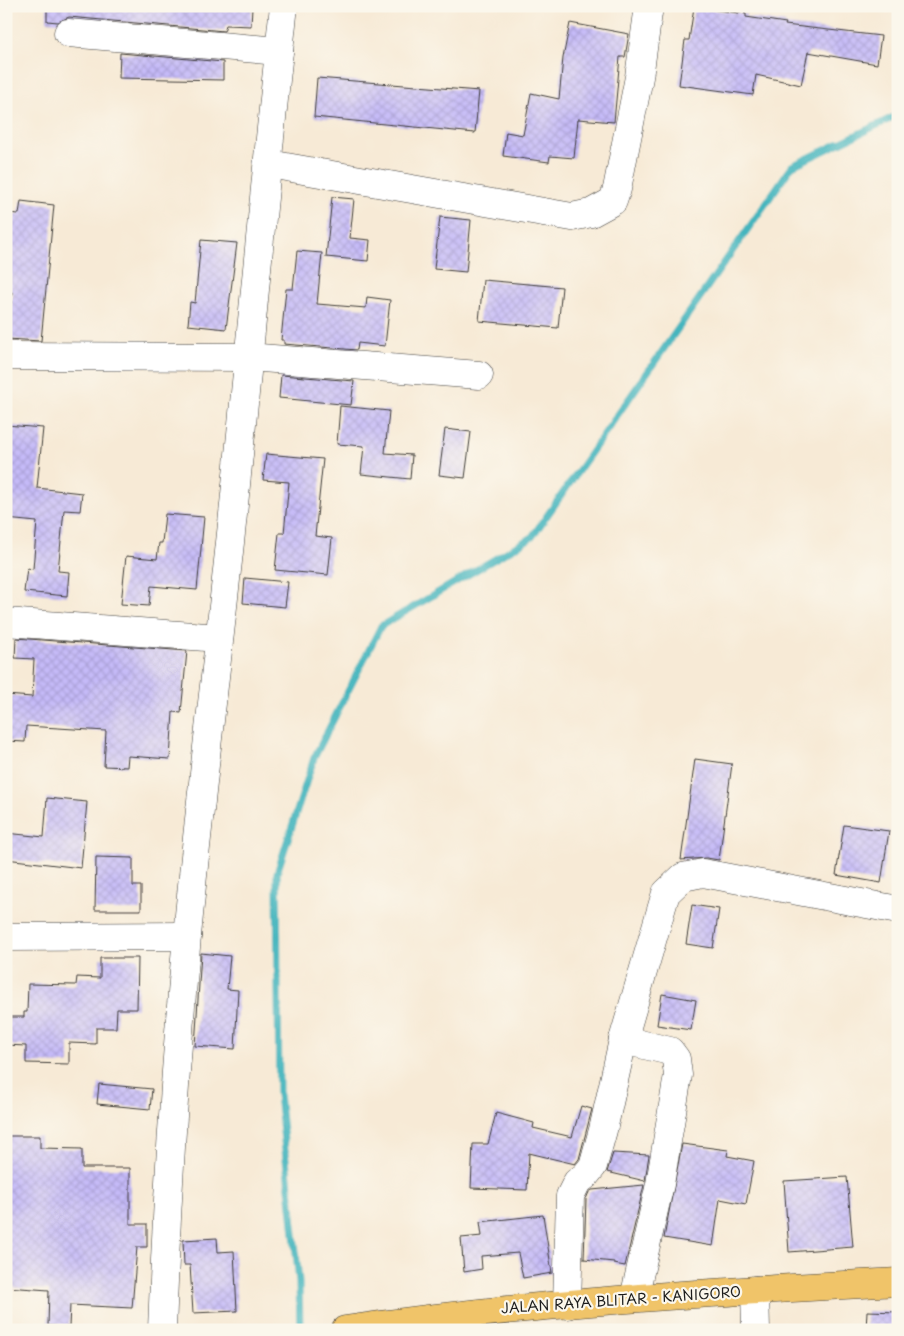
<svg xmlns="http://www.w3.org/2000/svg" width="904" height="1336" font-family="'Playpen Sans',sans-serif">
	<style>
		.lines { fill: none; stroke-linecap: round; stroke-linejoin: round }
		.stream { stroke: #45b5be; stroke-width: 7 }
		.building { fill: url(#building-cross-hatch) }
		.minor-casing { stroke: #3d3b38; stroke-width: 29 }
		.major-casing { stroke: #3d3b38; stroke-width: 29 }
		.minor { stroke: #fff; stroke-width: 28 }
		.major { stroke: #f0c469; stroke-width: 28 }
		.labels { text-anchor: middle; stroke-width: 4.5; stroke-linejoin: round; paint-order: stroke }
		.street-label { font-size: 14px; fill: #1c1c1c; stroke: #fbf7ec }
	</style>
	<defs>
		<pattern id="building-cross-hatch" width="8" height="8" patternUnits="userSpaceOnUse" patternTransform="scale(1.25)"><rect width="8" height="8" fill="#c5baf8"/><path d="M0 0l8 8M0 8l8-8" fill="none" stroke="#a99fd4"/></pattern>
	</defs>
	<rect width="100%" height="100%" fill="#fbf7ec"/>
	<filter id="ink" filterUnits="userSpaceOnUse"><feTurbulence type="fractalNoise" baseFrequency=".02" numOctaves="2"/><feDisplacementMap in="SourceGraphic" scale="10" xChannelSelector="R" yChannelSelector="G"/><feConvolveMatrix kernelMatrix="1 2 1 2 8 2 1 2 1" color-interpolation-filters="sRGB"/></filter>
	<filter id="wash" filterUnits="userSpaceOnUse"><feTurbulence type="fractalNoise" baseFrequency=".0096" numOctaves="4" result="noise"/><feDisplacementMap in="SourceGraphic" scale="20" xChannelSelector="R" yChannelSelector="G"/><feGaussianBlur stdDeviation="1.12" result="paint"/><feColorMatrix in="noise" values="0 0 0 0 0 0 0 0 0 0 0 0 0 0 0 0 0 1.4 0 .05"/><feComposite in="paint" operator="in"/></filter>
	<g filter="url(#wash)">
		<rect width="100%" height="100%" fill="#f7ead6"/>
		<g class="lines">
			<!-- stream -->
			<polyline class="stream" points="300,1330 299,1281 279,1094 277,873 314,758 381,626 532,537 792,166 898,115"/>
		</g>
		<g id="blocks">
			<!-- building -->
			<g class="building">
				<polygon points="47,6 227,6 252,8 251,26 226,25 224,31 69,17 58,22 47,21"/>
				<polygon points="694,7 746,14 746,17 786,23 785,25 881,36 877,64 808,52 801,85 756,75 753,95 679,85 685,40 689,40"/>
				<polygon points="570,23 629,34 625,57 620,57 614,122 578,119 574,158 550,156 549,162 503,156 506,132 523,135 531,93 559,99 563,58"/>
				<polygon points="120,53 223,62 223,80 119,78"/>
				<polygon points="317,78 479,91 475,133 314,117"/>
				<polygon points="332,197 354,199 350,238 370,240 368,261 326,257"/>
				<polygon points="21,201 54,205 41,341 7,339 12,292 6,292 6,213 19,214"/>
				<polygon points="440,217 471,220 466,272 434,269"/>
				<polygon points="201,240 237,243 226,329 188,325 190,302 195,303"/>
				<polygon points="297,251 322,253 317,304 366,308 367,297 390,300 385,346 358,343 357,350 284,344 284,340 281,340 286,289 293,289"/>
				<polygon points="483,280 562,287 558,328 479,321"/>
				<polygon points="281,375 354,381 351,405 279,398"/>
				<polygon points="340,406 389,411 385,453 412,455 410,479 361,474 364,446 337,444"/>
				<polygon points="6,425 43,428 37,488 82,493 80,511 64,510 58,571 69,572 67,596 24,592 27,568 33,569 37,522 6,519"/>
				<polygon points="445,429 471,432 465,478 439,475"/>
				<polygon points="266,454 323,459 315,536 332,538 328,575 275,570 279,533 284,533 289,482 263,480"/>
				<polygon points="165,514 204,517 197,590 151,586 149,606 121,604 126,556 157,559 159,543 162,543"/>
				<polygon points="245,578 288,582 285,607 243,603"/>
				<polygon points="16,638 187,651 181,713 173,712 170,759 128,756 127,767 104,766 106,731 26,726 25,742 6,741 6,695 32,697 34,659 15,658"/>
				<polygon points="695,759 732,764 719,860 706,858 681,860"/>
				<polygon points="47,798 87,802 81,868 6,859 6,833 44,837"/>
				<polygon points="844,825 889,831 881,883 836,875"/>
				<polygon points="96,857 133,858 133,886 141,886 141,910 95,910"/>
				<polygon points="692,905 719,909 713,948 686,944"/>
				<polygon points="201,953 230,956 227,989 238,990 235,1049 195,1046"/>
				<polygon points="100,958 138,958 137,1009 117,1009 116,1028 96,1028 96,1044 69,1043 69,1064 26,1063 26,1046 6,1045 6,1017 24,1017 24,1012 27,1012 28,984 76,985 77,977 100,978"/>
				<polygon points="662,994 696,1000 691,1030 657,1025"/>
				<polygon points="99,1084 152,1089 150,1109 97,1104"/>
				<polygon points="581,1106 592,1109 579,1159 575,1164 529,1153 527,1190 471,1188 473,1144 488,1144 496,1113 534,1123 533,1128 572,1137"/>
				<polygon points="6,1136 40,1136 40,1148 82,1149 82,1168 130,1168 130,1224 147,1224 147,1247 137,1247 132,1308 70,1305 69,1327 48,1326 49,1290 6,1287"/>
				<polygon points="682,1144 728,1150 727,1156 754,1161 746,1204 720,1199 713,1246 664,1238"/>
				<polygon points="613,1153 649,1155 645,1181 607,1172"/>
				<polygon points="847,1177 853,1247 789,1252 784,1181"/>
				<polygon points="644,1185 625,1266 614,1264 614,1262 584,1259 586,1199 589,1192 592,1190"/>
				<polygon points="543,1215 552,1273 523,1278 518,1253 481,1256 482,1269 464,1272 461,1238 482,1236 480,1222"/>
				<polygon points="217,1238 218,1252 234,1251 237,1311 193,1313 190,1265 184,1265 183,1240"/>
				<polygon points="867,1311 898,1312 898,1330 866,1330"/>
			</g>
		</g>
	</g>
	<g filter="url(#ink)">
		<use href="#blocks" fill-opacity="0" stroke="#3d3b38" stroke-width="1"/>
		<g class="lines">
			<!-- minor casing -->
			<g class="minor-casing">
				<g id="minor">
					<polyline points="68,33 279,51"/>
					<polyline points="269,164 572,217 591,213 613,201 617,189 639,77 649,6"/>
					<polyline points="6,356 247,357 479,375"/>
					<polyline points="6,622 219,638"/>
					<polyline points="6,937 187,936"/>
					<polyline points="623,1040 670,1051 676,1059 678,1075 660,1184 634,1298"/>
					<polyline points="755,1290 756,1330"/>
					<polyline points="567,1305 570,1196 577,1182 585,1176 593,1166 603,1130 623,1040 666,893 683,877 703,873 898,910"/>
					<path d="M162,1330c5,-132 13,-263 25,-394 14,-150 34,-300 49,-451 16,-160 30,-319 48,-479"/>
				</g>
			</g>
			<!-- major casing -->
			<g class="major-casing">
				<path id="major" d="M345,1330c183,-27 368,-38 553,-48"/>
			</g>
			<!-- minor -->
			<use href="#minor" class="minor"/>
			<!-- major -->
			<use href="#major" class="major"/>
		</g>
	</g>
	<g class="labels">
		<!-- street labels -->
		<g class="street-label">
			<text transform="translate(621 1300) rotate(-4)" y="5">JALAN RAYA BLITAR - KANIGORO</text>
		</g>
	</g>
	<!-- margin -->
	<rect width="904" height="1336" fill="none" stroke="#fbf7ec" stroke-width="25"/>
</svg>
